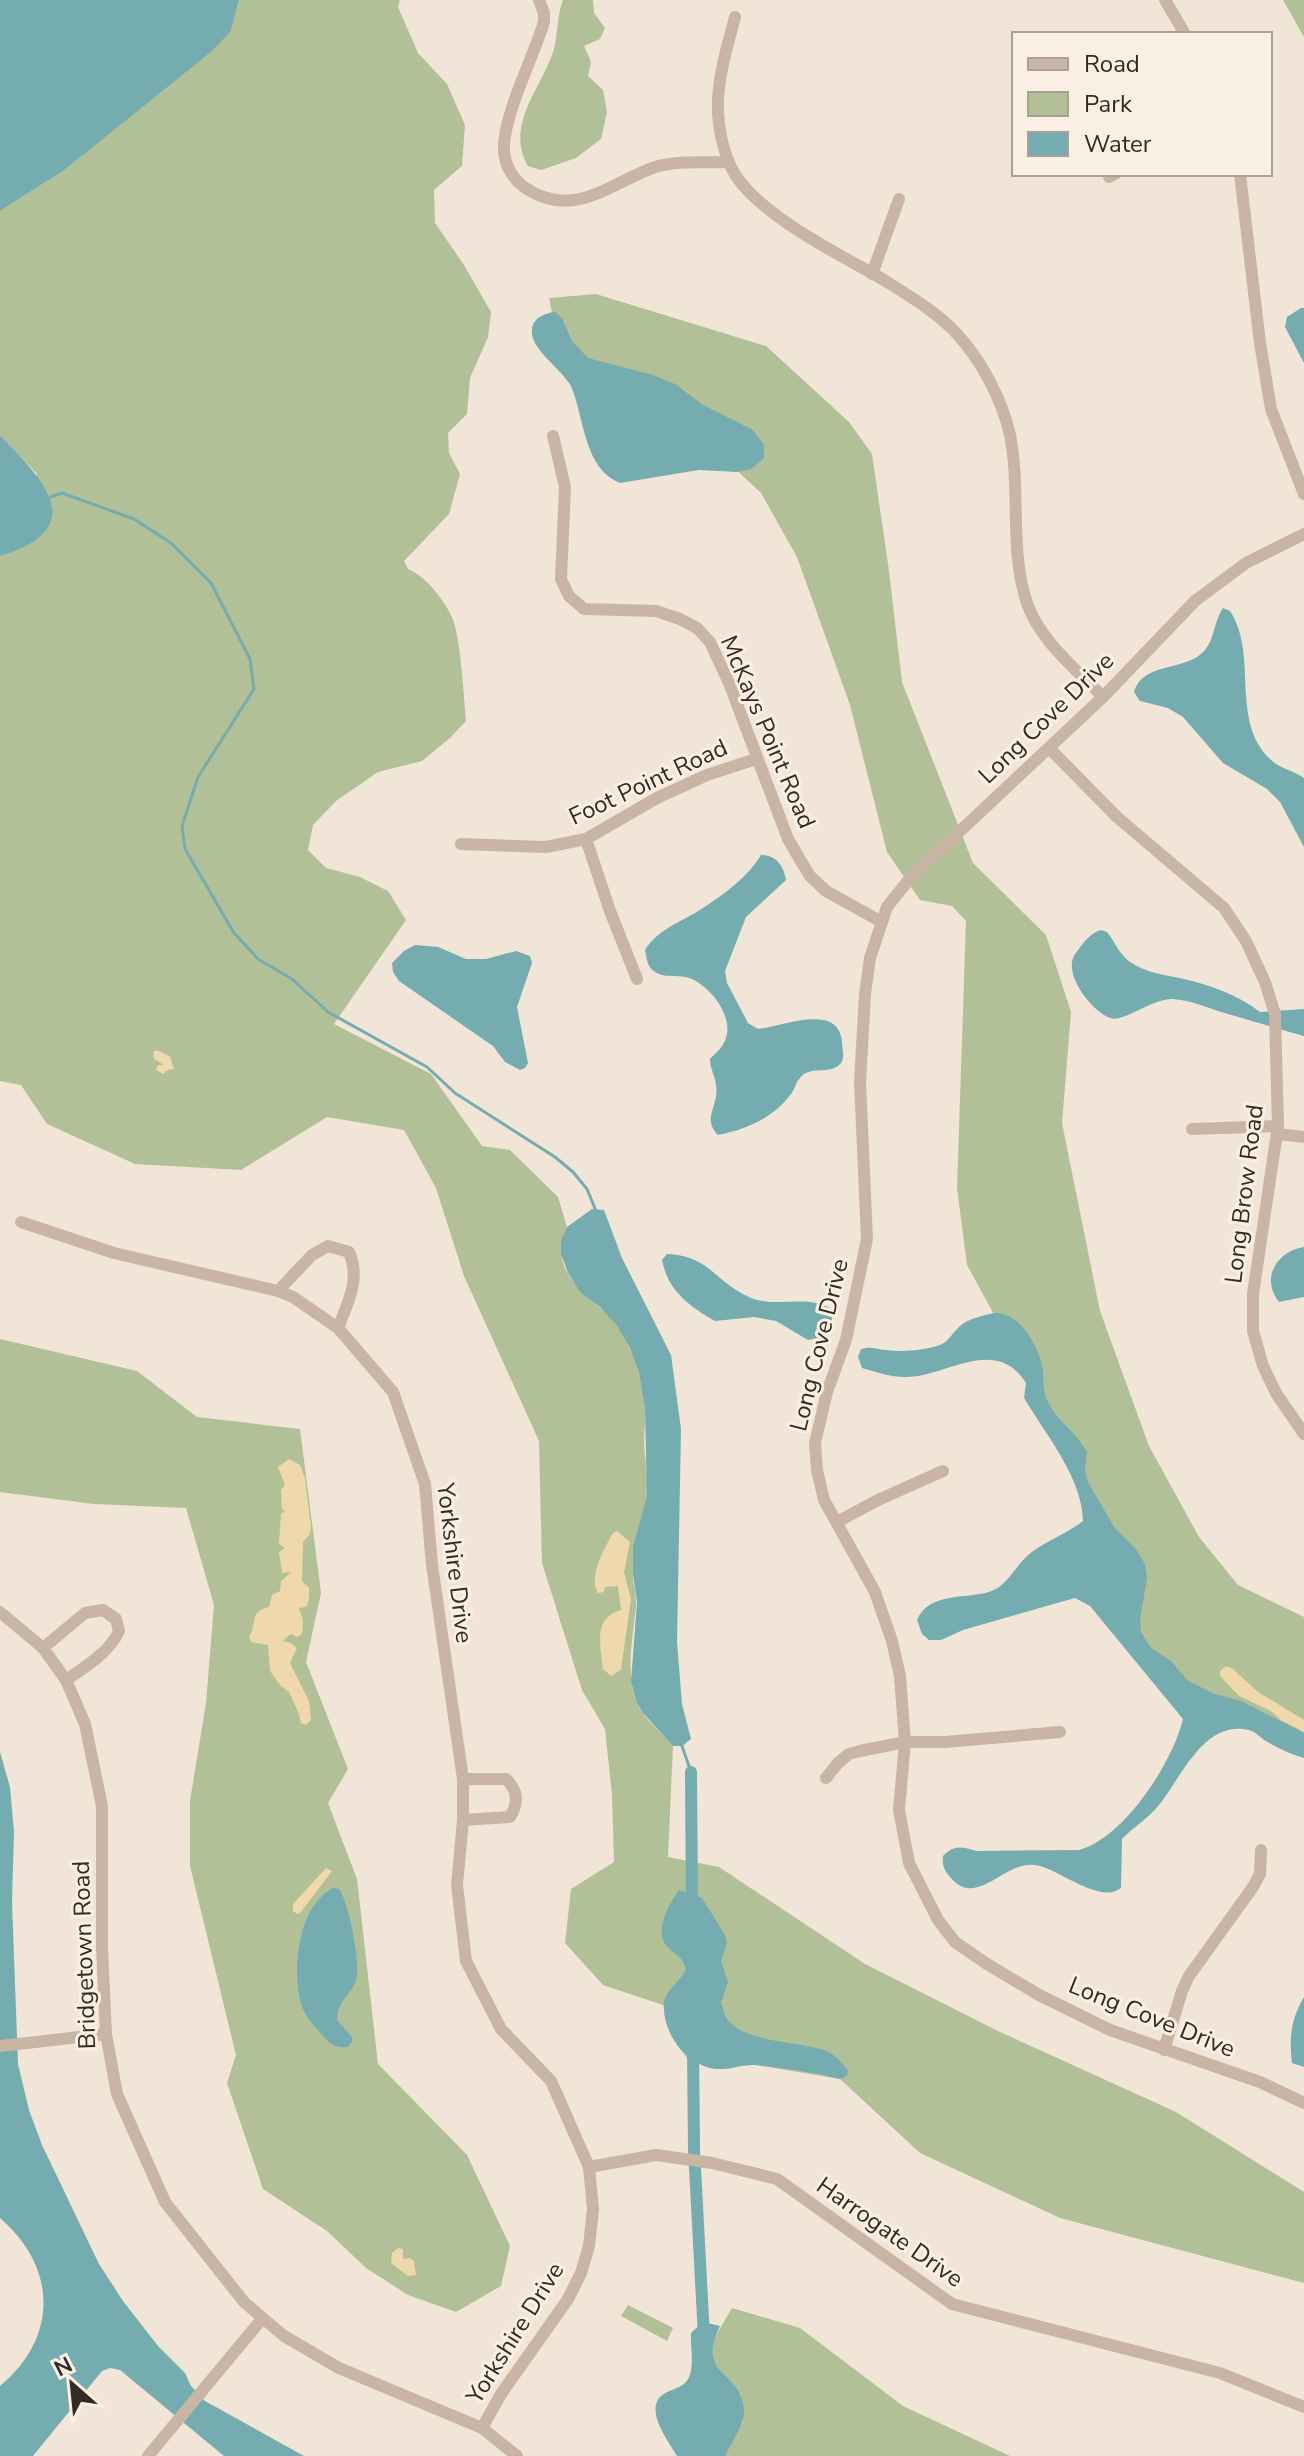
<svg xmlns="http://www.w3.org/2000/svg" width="1304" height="2456" font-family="'Nunito Sans',sans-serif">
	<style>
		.green { fill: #b2c097 }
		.sand { fill: #efd8ab }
		.water { fill: #75acaf }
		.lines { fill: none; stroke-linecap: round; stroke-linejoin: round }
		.stream { stroke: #75acaf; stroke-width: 3 }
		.canal { stroke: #75acaf; stroke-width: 12 }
		.minor { stroke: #c9b5a3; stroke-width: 12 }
		.labels { text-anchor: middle; stroke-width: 6; stroke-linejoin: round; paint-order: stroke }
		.street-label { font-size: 24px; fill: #342a25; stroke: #f9efe3 }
	</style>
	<rect width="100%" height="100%" fill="#f1e5d7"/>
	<!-- green -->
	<g class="green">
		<path d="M239,0h161l-2,7 20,46 29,31 18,41 -3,41 -28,24 1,33 29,42 27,47 -3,25 -18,41 -3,36 -19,19 1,20 11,21 -11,40 -45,47 4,8c18,6 43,39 47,57 7,31 8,64 11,95l-16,17 -28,23 -44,11 -42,29 -23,24 -5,25 18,18 34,9 28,14 18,29 -72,104 97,50 51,72 28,4 48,47 9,30c-22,50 26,67 50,99 17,24 25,52 28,81 1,12 -1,24 -1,36 1,18 5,37 3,55 -3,24 -11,48 -14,72 -1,12 4,24 3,37 -3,29 -10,62 -1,91 6,18 25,33 38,48l-5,111 51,10 146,97 133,67 178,81 128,80v91l-244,-65 -140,-65 -80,-74 -90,-15 -33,5 -29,-10 -11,-14 -14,-40 -60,-20 -38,-42 6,-54 43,-27 -2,-67 -7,-66 -23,-39 -40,-127 -3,-122 -75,-165 -28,-88 -32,-58 -77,-13 -86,53 -106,-6 -88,-40 -26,-39 -21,-4v-525l7,-3 30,-79 -37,-39v-224l63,-40 168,-140z"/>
		<path d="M563,0h30l1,13 11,15 -5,11 -16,7 7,16 -3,14 15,14 4,22 -6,27 -25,19 -35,12 -13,-4c-24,-41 15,-80 26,-117 4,-16 3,-34 9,-49z"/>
		<polygon points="1283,0 1304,0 1304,37"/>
		<polygon points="596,294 766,346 849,422 872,454 889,571 902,682 973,863 1046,935 1071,1012 1062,1123 1100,1311 1149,1446 1199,1537 1238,1585 1304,1617 1304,1750 1182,1697 1125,1624 1071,1455 967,1265 957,1188 966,921 952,906 920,900 887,852 850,705 797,557 761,493 709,444 559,346 549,298"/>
		<polygon points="0,1339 137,1371 197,1417 300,1429 321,1593 306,1662 348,1769 328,1803 357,1879 378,2064 467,2155 510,2246 501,2286 456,2312 408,2295 366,2268 327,2231 263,2189 227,2083 236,2055 190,1866 190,1801 206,1703 214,1605 186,1508 94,1504 0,1492"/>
		<polygon points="628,2305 673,2328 667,2341 621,2316"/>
		<polygon points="732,2308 800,2328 903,2406 1010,2456 726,2456 732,2439 743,2422 720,2370 712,2359 712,2342"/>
	</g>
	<!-- sand -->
	<g class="sand">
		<polygon points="156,1050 170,1056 174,1069 168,1070 163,1074 156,1070 158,1065 164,1065 154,1059 153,1053"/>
		<path d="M289,1459l11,6 5,13 6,49 -1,7 -7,8 -1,39 7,7v12l-3,7 -7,1 4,13 -1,13 -5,3 -6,-3 -9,7 9,2 6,5 -7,15 19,38 2,19 -5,5 -5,-2 -2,-9 -10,-22 -9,-7 -10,-14 -2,-26 -17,-3c-3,-11 -2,-2 1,-12 4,-14 1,-19 17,-23l3,-12 8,-4 1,-10 10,-9 -9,1 -3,-21 6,-4 -6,-4 2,-30 4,-3 -3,-2 -1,-19 4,-5 -7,-18z"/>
		<path d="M617,1531l13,11 -6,30 7,27 -10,71 -10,6 -8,-7c-2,-24 -11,-51 18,-59l-3,-24 -13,1 -1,5 -6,1c-10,-17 6,-44 15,-60z"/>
		<polygon points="1226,1666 1233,1669 1258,1692 1304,1720 1304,1732 1281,1720 1271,1711 1239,1696 1220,1676 1220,1671"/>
		<polygon points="326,1868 332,1871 301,1912 297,1914 293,1911 293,1904"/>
		<polygon points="398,2248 403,2249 403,2259 410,2258 414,2261 416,2275 408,2276 391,2263 392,2253"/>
	</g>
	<!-- water -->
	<g class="water">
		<polygon points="0,0 239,0 231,31 212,51 63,171 0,211"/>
		<polygon points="1301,308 1304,308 1304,363 1285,327 1287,317"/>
		<path d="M555,312l7,6 10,23 16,17 65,17 22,9 28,21 50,25 11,15v13l-13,11 -14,3 -38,-2 -79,13c-35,-14 -36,-62 -47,-92 -6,-20 -44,-40 -41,-62 1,-11 13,-16 23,-17z"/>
		<path d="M0,435c42,44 93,93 0,121z"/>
		<path d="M1223,608l7,3c29,44 -1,110 41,149 8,8 23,11 33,18v69l-24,-45 -13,-13 -44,-26 -40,-46 -15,-9 -28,-7 -6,-9c8,-27 41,-22 63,-35 19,-12 15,-33 26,-49z"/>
		<path d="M761,855c16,0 23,12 25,25l-40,37 -21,54 2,12 21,40 10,6c25,-3 81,-27 84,13 0,7 4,18 -3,23 -11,10 -29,0 -39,13 -4,4 -5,11 -9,16 -18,24 -44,35 -73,41 -17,-17 2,-30 -2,-50 -1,-10 -6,-16 -6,-26 8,-8 15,-14 17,-25 4,-23 -21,-52 -41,-57 -10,-2 -23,1 -31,-5 -8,-5 -8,-13 -10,-22 12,-20 36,-28 55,-40 22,-14 48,-33 61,-55z"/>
		<path d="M1101,930l6,2c8,10 12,22 23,30 16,11 36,13 54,17 26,6 56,17 76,33l44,-3v27c-28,-8 -55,-16 -83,-24 -15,-5 -32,-12 -48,-13 -21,-1 -49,24 -63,19 -18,-7 -48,-44 -35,-64 8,-10 13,-20 26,-24z"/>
		<polygon points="415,945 438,947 466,959 486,959 516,951 530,956 532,963 517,1007 528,1063 525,1068 520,1070 505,1062 493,1046 399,981 393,972 392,963 404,951"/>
		<polygon points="592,1209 604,1210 622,1258 671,1355 681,1429 677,1642 682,1704 691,1739 682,1746 673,1746 643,1713 636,1701 631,1681 637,1602 633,1574 633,1547 647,1496 645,1408 639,1373 630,1348 617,1326 600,1307 580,1292 568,1273 561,1254 561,1241 567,1227"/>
		<path d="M1304,1247v50l-25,5c-19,-24 -2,-51 25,-55z"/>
		<path d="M667,1254c43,2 46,26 80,42 27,14 59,-3 84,13l1,12 -6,15 -18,4 -32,-19 -22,-4 -39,4c-26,-15 -47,-30 -53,-61z"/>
		<path d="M993,1313c25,-2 44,30 49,52 3,13 -1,23 6,37 9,19 29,31 39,50l-2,19 3,11 26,45 22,22 9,15 2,14 -7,42 1,12 10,16 20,13 16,19 25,13 29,8 63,32v25c-14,-4 -28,-11 -40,-18 -5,-4 -9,-8 -15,-10 -45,-11 -68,48 -90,75 -11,14 -26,22 -37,34l-1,49c-22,17 -62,-20 -86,-23 -30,-5 -58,44 -84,13 -7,-7 -9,-13 -8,-22 12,-12 19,-9 34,-5l102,-1c45,-12 94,-88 104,-131l-93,-113 -15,-8 -112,32 -22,10h-12l-7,-6 -5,-14c12,-28 48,-21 72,-28 17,-5 25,-23 36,-34 16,-16 41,-23 58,-37 -1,-44 -37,-86 -59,-123l2,-15c-31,-49 -81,-5 -121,-6 -14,0 -30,-5 -43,-9l-4,-11 3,-8c10,-3 15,0 25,1 14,2 29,1 43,-2 20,-4 18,-9 30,-21 8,-8 23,-11 34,-14z"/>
		<path d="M0,1752l10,35 4,45 -2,70 6,162 11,46 13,35 57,119 24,37 35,45 27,27 6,13 14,15 99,55h-80l-104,-86 -10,-2 -8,3 -69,85h-33v-70c59,-49 57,-119 0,-168z"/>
		<path d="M333,1888l6,1c10,14 20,68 18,86 -2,19 -20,23 -20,45l15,17v5l-4,5c-15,2 -21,-6 -30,-17 -7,-8 -15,-17 -17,-27 -10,-34 -2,-98 32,-115z"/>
		<path d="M679,1890l23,8 23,37 2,8 -6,18 7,21 -7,21c2,5 3,13 7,17 18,23 70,21 96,30 11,4 17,12 24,20l-1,6 -7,3c-28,-7 -57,-11 -85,-14 -13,-1 -25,5 -37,4 -29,-1 -56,-35 -54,-64 0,-15 17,-23 22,-36 -4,-14 -12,-14 -20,-24 -12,-14 4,-43 13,-55z"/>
		<path d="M1304,1997v70l-12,-4c-3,-26 -1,-44 12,-66z"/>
		<path d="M703,2322l17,4c-25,50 21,44 24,83 1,17 -13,32 -18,47h-49c-8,-14 -30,-42 -18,-58 7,-8 21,-9 27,-16 10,-11 4,-35 5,-49z"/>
	</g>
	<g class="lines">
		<!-- stream -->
		<g class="stream">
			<polyline points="51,497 62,493 134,519 171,543 211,583 250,659 254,689 198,777 182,826 185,849 234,933 258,959 292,979 328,1012 427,1067 455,1093 555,1157 573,1172 587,1189 596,1211"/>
			<polyline points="682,1746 691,1772"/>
		</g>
		<!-- canal -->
		<g class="canal">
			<polyline points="691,1772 692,1909"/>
			<polyline points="693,2048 694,2149 704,2337"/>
		</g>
		<!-- minor -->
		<g class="minor">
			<path d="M539,0l5,13v9c-11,36 -38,88 -40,123 -1,16 7,33 20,42 49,34 86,-4 131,-20 23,-7 50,-4 74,-5"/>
			<polyline points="1165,0 1185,34"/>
			<path d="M735,17c-7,27 -16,56 -17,83 -1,24 5,56 18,76 28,42 105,79 148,104 25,16 53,32 73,54 24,26 45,65 53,101 11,54 -1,115 17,168 13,38 49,66 76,94"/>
			<polyline points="1240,174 1260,343 1271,409 1304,494"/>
			<polyline points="1109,177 1115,174"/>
			<polyline points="872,274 899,199"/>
			<polyline points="553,436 565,487 561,579 569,596 584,609 656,611 680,619 697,628 710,642 729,683 788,839 802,863 810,876 826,891 880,921"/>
			<polyline points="1304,534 1246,563 1195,601 1103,697 911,877 887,907 870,958 865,994 860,1082 867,1239 846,1340 827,1392 815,1443 817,1470 824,1500 875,1592 892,1641 900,1676 905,1742 899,1810 909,1863 938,1920 955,1942 987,1964 1039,1995 1110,2030 1260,2082 1304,2103"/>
			<polyline points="1049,748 1117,817 1224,908 1246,941 1265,982 1275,1014 1278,1126 1253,1294 1253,1331 1263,1366 1276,1393 1304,1434"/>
			<polyline points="586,839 610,911 637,979"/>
			<polyline points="461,844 546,847 586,839 657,798 707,775 756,759"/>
			<polyline points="1192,1129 1278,1126"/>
			<polyline points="1278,1134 1304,1137"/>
			<polyline points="21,1222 114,1253 278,1291 293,1297 338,1328 393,1392 425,1484 432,1565 463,1779 463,1820 457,1885 466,1961 501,2029 551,2081 589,2167 593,2209 589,2246 581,2273 568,2299 501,2394 482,2428"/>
			<path d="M278,1291l34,-36 16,-9 21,6c12,27 -1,50 -11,76"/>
			<polyline points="837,1522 878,1500 943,1471"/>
			<polyline points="0,1612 43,1648 66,1680 85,1724 102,1806 102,1948 106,2034 117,2094 165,2202 244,2302 284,2336 339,2368 482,2428 517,2456"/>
			<path d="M43,1648l42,-35 18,-3 13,9 3,12c-9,21 -34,36 -53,49"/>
			<polyline points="826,1778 838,1763 849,1754 860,1751 905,1742 945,1742 1060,1732"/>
			<path d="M463,1779h43c12,12 13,23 4,38l-47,3"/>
			<polyline points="0,2046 106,2034"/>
			<polyline points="1164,2050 1182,1991 1189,1976 1253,1887 1260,1874 1261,1850"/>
			<polyline points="589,2167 656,2155 712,2163 777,2179 952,2304 1220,2373 1304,2407"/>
			<polyline points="148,2456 262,2319"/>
		</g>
	</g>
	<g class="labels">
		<!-- street labels -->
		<g class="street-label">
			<text transform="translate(1046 718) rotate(-44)" y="8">Long Cove Drive</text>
			<text transform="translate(768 732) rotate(67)" y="8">McKays Point Road</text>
			<text transform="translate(648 782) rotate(-25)" y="8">Foot Point Road</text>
			<text transform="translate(1244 1194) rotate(-83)" y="8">Long Brow Road</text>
			<text transform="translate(819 1345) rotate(-76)" y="8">Long Cove Drive</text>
			<text transform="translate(455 1563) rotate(83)" y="8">Yorkshire Drive</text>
			<text transform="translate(84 1955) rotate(-92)" y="8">Bridgetown Road</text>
			<text transform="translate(1152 2017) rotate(22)" y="8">Long Cove Drive</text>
			<text transform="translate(890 2232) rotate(35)" y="8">Harrogate Drive</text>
			<text transform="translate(515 2333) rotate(-58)" y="8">Yorkshire Drive</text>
		</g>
	</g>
	<!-- legend -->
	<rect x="1012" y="32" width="260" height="144" fill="#f9efe3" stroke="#aaa097" stroke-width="2"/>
	<rect x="1028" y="58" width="40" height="12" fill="#c9b5a3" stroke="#aaa097" stroke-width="2"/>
	<text x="1084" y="72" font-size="24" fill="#342a25">Road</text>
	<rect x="1028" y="92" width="40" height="24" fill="#b2c097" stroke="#aaa097" stroke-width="2"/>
	<text x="1084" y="112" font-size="24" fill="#342a25">Park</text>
	<rect x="1028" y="132" width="40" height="24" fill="#75acaf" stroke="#aaa097" stroke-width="2"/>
	<text x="1084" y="152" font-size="24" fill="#342a25">Water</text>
	<!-- north arrow -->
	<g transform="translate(72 2384) rotate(333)" stroke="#f9efe3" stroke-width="6" paint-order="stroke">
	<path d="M0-6L14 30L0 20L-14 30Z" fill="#342a25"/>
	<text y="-12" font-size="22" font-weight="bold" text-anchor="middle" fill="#342a25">N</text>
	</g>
</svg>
